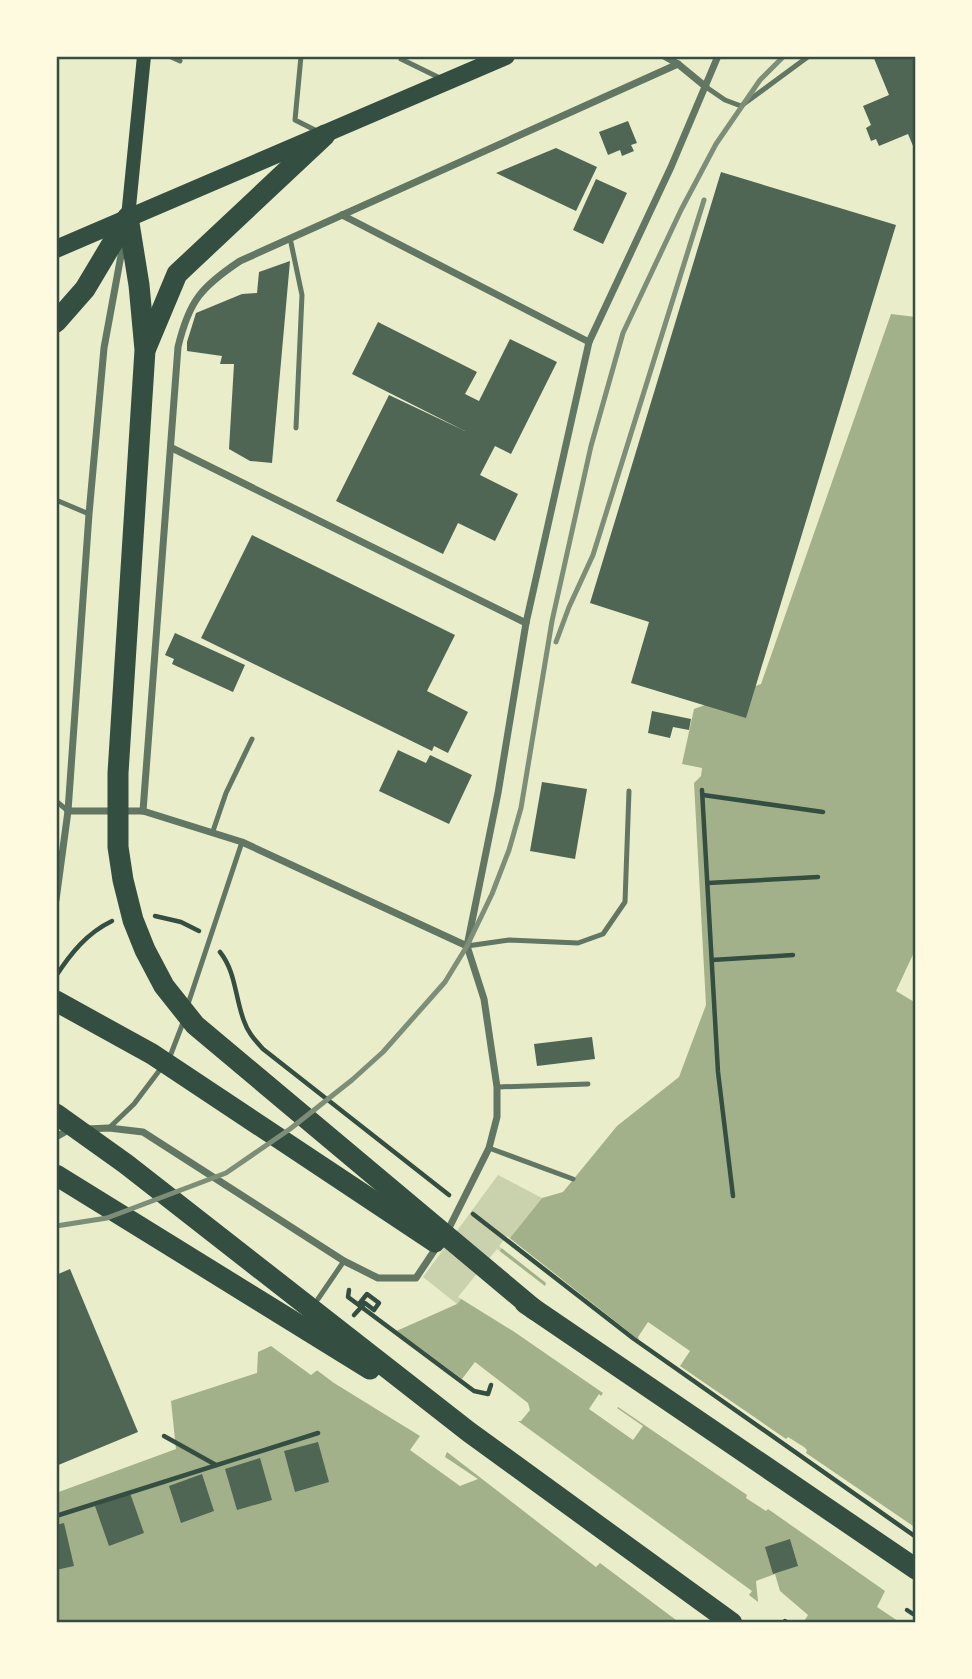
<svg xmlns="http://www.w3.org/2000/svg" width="972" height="1679" font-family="'Roboto Condensed',sans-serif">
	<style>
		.green { fill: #cad2ad }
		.water { fill: #a3b18a }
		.pier { fill: #e9edc9 }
		.building { fill: #4f6655 }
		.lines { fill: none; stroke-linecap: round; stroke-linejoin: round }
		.path { stroke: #344e41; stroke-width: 4.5 }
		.service { stroke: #617663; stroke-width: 5 }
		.minor { stroke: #617663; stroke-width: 7 }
		.secondary { stroke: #344e41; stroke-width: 14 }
		.primary { stroke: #344e41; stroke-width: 18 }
		.motorway { stroke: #344e41; stroke-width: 21 }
		.rail { stroke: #7c8e77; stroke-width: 5 }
		.neatline { fill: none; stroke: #344e41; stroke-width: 2.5 }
	</style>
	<rect width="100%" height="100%" fill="#e9edc9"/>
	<!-- green -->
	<polygon class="green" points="498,1175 542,1198 457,1304 423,1277"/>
	<!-- water -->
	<polygon class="water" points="891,314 916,317 916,948 896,991 916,1003 916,1623 56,1623 56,1493 176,1449 171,1401 257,1373 258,1352 271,1346 311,1375 329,1361 457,1304 542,1198 563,1192 617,1126 679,1077 706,1005 694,783 701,776 702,768 682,764 694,709 761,684"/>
	<!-- pier -->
	<g class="pier">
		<polygon points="507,1236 639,1340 638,1337 648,1322 690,1351 680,1366 786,1439 788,1437 804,1447 807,1450 806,1453 916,1528 916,1623 901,1623 877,1607 885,1591 768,1509 766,1511 746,1498 747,1495 618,1407 617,1408 643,1426 633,1440 589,1409 599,1394 601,1396 603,1393 513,1331 458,1297 497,1249 545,1286 546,1283 499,1246"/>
		<polygon points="393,1328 462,1379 475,1362 528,1403 530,1410 521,1421 518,1421 752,1591 749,1595 758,1602 756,1581 775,1574 780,1591 808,1615 803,1623 680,1623 600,1563 596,1567 447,1452 445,1457 478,1479 460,1486 410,1450 420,1436 334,1383 314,1368 327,1358"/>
	</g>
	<!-- building -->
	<g class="building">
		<polygon points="873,56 916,56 916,153 908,134 879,146 876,139 871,141 866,128 871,125 863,106 889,95"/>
		<polygon points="628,121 637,143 631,145 634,151 622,156 620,150 608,155 599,132"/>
		<polygon points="556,148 597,167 576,211 496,173"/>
		<polygon points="721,172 896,225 746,718 631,683 649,622 590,603"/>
		<polygon points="596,179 627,193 603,244 573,230"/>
		<polygon points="290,261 272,463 250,461 229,449 234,364 220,364 222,356 187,351 187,342 196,313 242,294 257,293 259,272"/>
		<polygon points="378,322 477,372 465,394 479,401 510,339 557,362 511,454 495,446 480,475 518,494 495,541 458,523 443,554 336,501 389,395 465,431 352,374"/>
		<polygon points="252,535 455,635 427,691 468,712 448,753 434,746 432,751 201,638"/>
		<polygon points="175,633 245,665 233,692 172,664 174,659 165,655"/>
		<polygon points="652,711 691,719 689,730 673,727 670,738 648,733"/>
		<polygon points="398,750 426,763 430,755 472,775 449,824 379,791"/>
		<polygon points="542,782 587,789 575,859 530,851"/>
		<polygon points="592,1037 595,1059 537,1066 534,1044"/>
		<polygon points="70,1269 138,1432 56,1466 56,1275"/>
		<polygon points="318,1442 329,1482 295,1492 284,1451"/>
		<polygon points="260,1458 272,1500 237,1510 225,1469"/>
		<polygon points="202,1474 214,1511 181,1523 169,1486"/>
		<polygon points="130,1493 144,1533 109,1546 95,1506"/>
		<polygon points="64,1523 74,1566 56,1570 56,1525"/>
		<polygon points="790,1539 798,1566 773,1574 765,1547"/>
	</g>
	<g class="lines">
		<!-- path -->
		<g class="path">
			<polyline points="702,790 718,1072 733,1196"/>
			<polyline points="703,795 823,812"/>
			<polyline points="708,883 818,877"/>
			<polyline points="155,916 181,922 199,931"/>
			<path d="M220,952c16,20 15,46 24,69 4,12 11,19 19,28l186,146"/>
			<polyline points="712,960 793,955"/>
			<path d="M56,976c15,-23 31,-43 56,-55"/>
			<polyline points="473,1214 634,1339 916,1537"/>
			<polyline points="349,1290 348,1297 474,1391 488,1394 491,1385"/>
			<polyline points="354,1315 365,1303 374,1310 379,1303 367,1294 359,1304"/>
			<polyline points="164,1436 216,1465"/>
			<polyline points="56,1516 318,1433"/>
			<polyline points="907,1610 913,1614 916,1613"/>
			<polyline points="785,1621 788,1623"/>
		</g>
		<!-- service -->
		<g class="service">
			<polyline points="169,56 180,61"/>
			<polyline points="301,56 295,120 319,132"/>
			<polyline points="401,59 442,79"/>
			<polyline points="706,87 725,100 741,106 809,56"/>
			<polyline points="290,238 302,295 296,428"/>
			<polyline points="56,500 89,514"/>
			<polyline points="56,801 68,811"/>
			<polyline points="213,831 226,793 252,739"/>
			<polyline points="467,946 509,940 578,943 603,934 625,902 629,791"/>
			<polyline points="187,1007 242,842"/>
			<polyline points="169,1059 184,1020"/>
			<polyline points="497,1087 588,1084"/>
			<polyline points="109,1128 134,1104 162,1067"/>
			<polyline points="489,1148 573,1179"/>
			<polyline points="318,1299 344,1261"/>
		</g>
		<!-- minor -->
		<g class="minor">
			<polyline points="664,56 678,64 706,87"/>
			<polyline points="342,215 589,342"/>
			<polyline points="172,448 526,623"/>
			<polyline points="68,811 143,811 242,842 467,946"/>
			<path d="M143,811l35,-464c11,-46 23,-60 62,-86l438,-197"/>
			<polyline points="56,900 68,811 89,514 104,348 124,239"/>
			<polyline points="86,1129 109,1128 143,1132 344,1261 378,1278 416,1278 438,1245"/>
			<polyline points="56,1137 70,1129"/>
			<polyline points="447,1232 489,1148 497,1117 497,1087 484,999 467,946 498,793 526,623 589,342 671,167 718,56"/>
		</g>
		<!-- secondary -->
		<polyline class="secondary" points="128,217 144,56"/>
		<!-- primary -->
		<polyline class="primary" points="56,249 506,56"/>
		<!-- motorway -->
		<g class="motorway">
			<polyline points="128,217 139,285 145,350 118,773 118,847 123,880 133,920 145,950 164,986 195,1025 535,1310"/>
			<polyline points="56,322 85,289 128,217"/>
			<polyline points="146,348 177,274 325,135"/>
			<polyline points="56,1001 152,1054 435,1242"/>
			<polyline points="56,1114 126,1164 469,1432 732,1623"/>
			<polyline points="56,1175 370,1369"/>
			<polyline points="525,1303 916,1569"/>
		</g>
		<!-- rail -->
		<g class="rail">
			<polyline points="556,642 569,607 593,555 704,200"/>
			<polyline points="56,1226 107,1218 226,1173 290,1129 352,1080 383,1052 445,982 467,946 492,894 509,850 521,808 552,621 591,446 623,333 681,210 716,144 760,80 784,56"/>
		</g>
	</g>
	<!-- border -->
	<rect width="972" height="1679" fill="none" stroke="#fefae0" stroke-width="116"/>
	<rect x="58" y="58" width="856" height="1563" class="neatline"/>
</svg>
